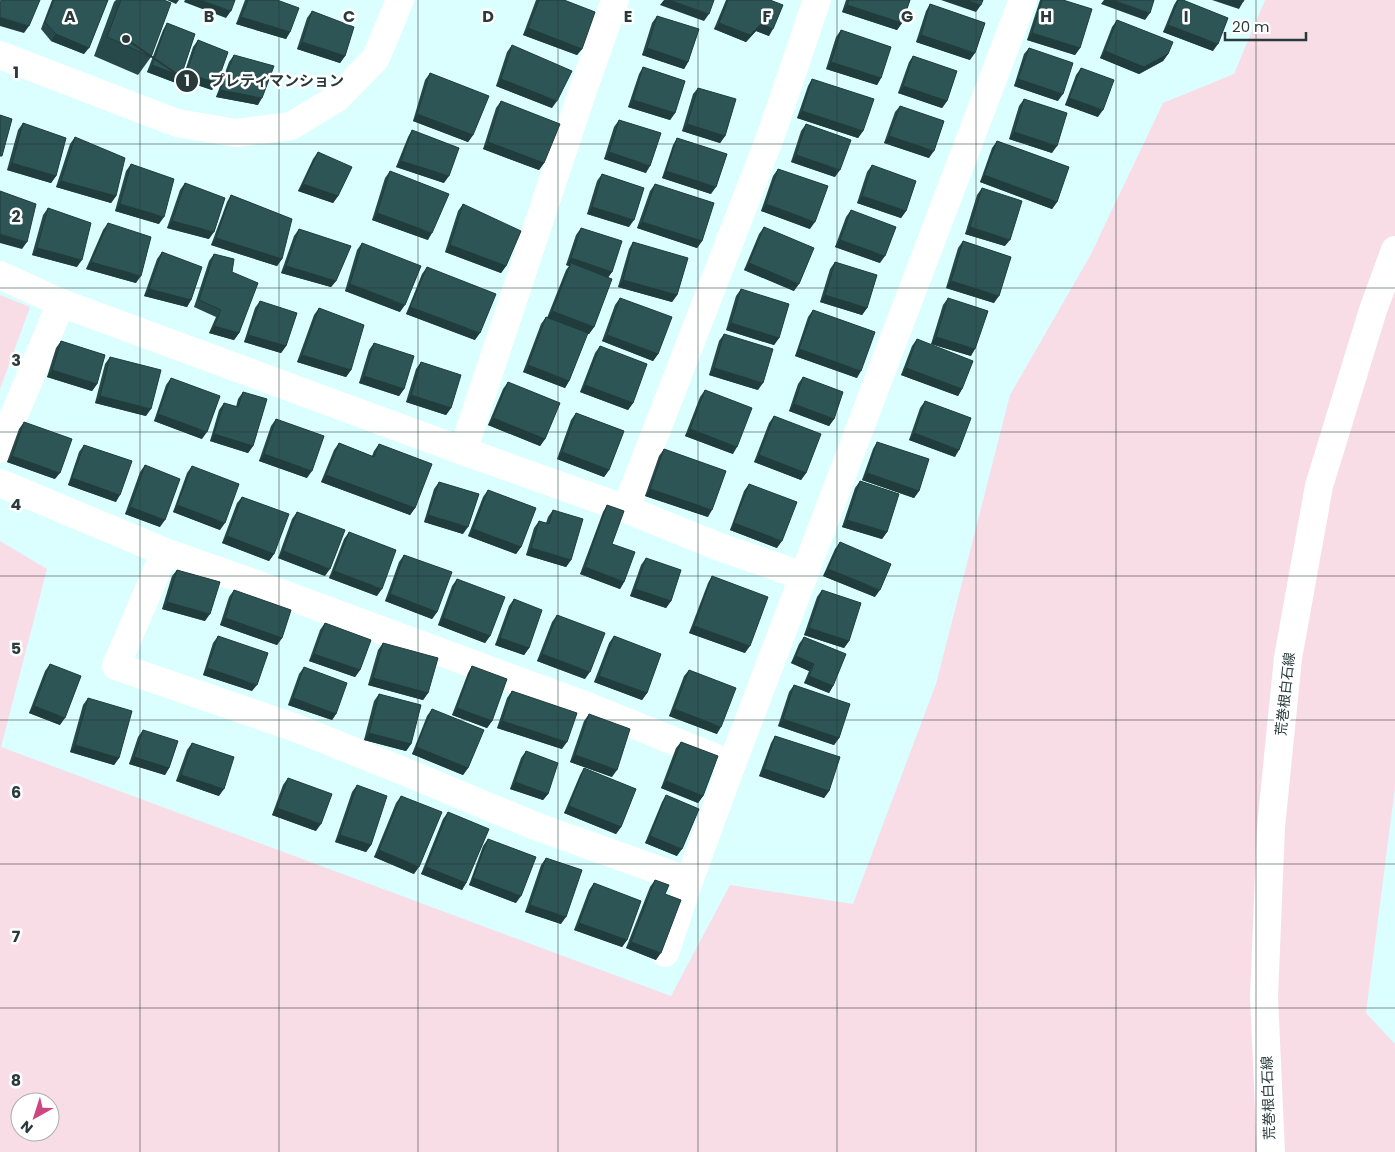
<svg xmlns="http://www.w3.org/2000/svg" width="1395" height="1152" font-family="Poppins,'Noto Sans JP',sans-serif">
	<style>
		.green { fill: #f9dde6; fill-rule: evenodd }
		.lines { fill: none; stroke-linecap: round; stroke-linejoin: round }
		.minor { stroke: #fff; stroke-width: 28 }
		.wall { fill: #27494a }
		.shaded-wall { fill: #203c3c }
		.building { fill: #2d5556; stroke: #203c3c }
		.grid { fill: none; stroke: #293a3a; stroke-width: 1; stroke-opacity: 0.55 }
		.labels { text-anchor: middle; stroke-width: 5; stroke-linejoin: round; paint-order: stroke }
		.street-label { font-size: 14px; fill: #293a3a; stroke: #fff }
		.grid-label { font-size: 16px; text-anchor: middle; font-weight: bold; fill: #293a3a; stroke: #fff; stroke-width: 5; stroke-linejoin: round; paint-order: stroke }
		.leader { fill: none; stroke: #293a3a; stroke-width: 2 }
		.callout-dot { fill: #293a3a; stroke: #fff; stroke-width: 2 }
		.mark-label { font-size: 15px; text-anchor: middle; font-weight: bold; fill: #fff }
		.callout-label { font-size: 15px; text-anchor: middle; font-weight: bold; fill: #293a3a; stroke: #fff; stroke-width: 5; stroke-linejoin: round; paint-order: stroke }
	</style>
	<rect width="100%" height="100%" fill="#dbfefe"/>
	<!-- green -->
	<g class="green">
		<path d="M1265,0h130v787l-29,226 29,31v108h-1395v-611l47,28 -46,178 670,249 59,-111 123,19 83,-220 74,-289 80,-139 73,-153 71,-29zM20,1102h30v30h-30z"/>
		<polygon points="0,295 30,307 0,389"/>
	</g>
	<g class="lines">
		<!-- minor -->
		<g class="minor">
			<polyline points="0,55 177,123 236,133 291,126 337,98 376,58 400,0"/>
			<polyline points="0,275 61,303 463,451 626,509 717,546 803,576"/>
			<polyline points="0,449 61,303"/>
			<polyline points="463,451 583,90 615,0"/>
			<polyline points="0,483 165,552 267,588 587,706 714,757"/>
			<polyline points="626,509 771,135 817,0"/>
			<polyline points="165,552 116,666 296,728 408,773 535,826 689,881"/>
			<polyline points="665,953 689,881 732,764 1023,0"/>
			<polyline points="1271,1152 1264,997 1271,827 1288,658 1319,486 1373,310 1395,250"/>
		</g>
	</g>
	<!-- wall -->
	<g class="wall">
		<polygon points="52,0 108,0 84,54 51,41 41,29"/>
		<polygon points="116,0 164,0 151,57 138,75 94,56 114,2"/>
		<polygon points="245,0 277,0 290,32 286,39 236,24"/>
		<polygon points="536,0 564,0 582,49 577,55 523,35"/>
		<polygon points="726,0 770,0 769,36 756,31 746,42 714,29"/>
		<polygon points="846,0 910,0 902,23 897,30 842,12"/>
		<polygon points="1040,0 1063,0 1080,48 1075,55 1027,40"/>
		<polygon points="1177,0 1183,0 1213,51 1163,32 1174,5"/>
		<polygon points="930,4 970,60 916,42 926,11"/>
		<polygon points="312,11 345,56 340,63 297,49 307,18"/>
		<polygon points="657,16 688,62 684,69 642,55 652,23"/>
		<polygon points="1117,20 1168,54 1163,61 1139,74 1100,58 1112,27"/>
		<polygon points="167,23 176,83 147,72 163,30"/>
		<polygon points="841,30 881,78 877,85 826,69 836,37"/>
		<polygon points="198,40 217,83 212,90 182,80 193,47"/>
		<polygon points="512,45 552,108 496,86 507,52"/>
		<polygon points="1029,48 1058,101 1014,86 1024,54"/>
		<polygon points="234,55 258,105 216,97 229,62"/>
		<polygon points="913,56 947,101 942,108 898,93 909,62"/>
		<polygon points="643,67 675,113 670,120 628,107 639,74"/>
		<polygon points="1081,68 1098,117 1065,105 1076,75"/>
		<polygon points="430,73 473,135 468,142 413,121 425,80"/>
		<polygon points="812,79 863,131 858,138 797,118 808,86"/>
		<polygon points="698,88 725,136 720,143 682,131 693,94"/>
		<polygon points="1024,99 1052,153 1009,139 1019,106"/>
		<polygon points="501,101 544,163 539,170 483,149 496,108"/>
		<polygon points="900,106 929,158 884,143 895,112"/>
		<polygon points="619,120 646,173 604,159 614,127"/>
		<polygon points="23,123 56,176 51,183 7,170 18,130"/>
		<polygon points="806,124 835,177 791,162 801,131"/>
		<polygon points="412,130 444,183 396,167 408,137"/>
		<polygon points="75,137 116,196 111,203 56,187 70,144"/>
		<polygon points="677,138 711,194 662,178 673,145"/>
		<polygon points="997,141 1057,202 1052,209 980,182 992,148"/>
		<polygon points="318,152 338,196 333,203 298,191 313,159"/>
		<polygon points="131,164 159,224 115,211 126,171"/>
		<polygon points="872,165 906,211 901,218 857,203 867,172"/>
		<polygon points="778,169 810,229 761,211 773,176"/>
		<polygon points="390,171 428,240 372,220 385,178"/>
		<polygon points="602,174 629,227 587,214 597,181"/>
		<polygon points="185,183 209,239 167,228 180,190"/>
		<polygon points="655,184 702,241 697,248 637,228 650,191"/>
		<polygon points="982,188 1005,246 965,234 977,195"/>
		<polygon points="231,195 282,259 277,266 211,245 227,202"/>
		<polygon points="463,204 506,266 501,273 445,252 458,211"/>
		<polygon points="48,208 77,267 32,255 43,215"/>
		<polygon points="851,210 880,263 835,247 846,217"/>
		<polygon points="108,223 136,283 86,269 103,230"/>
		<polygon points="764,227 794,291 744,270 759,234"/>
		<polygon points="581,228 612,272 608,277 594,327 589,334 547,318 566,270 569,266 566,265 576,235"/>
		<polygon points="299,229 336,281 331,287 281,273 294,236"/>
		<polygon points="963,241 994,303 946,288 958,248"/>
		<polygon points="633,242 677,295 672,302 618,287 629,249"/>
		<polygon points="362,243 400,312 345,291 357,250"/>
		<polygon points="162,252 191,300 187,307 144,296 157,259"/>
		<polygon points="214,254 239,333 234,340 209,333 216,317 194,307 209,261"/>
		<polygon points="835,262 867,308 862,315 820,302 830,269"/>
		<polygon points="427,267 475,340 406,314 422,274"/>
		<polygon points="741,289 779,338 774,345 726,330 736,296"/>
		<polygon points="620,298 658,354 653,361 602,341 615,305"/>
		<polygon points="948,298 971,356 931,344 943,305"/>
		<polygon points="260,301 286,346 281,353 244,342 255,308"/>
		<polygon points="319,308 351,370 346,377 297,362 314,315"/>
		<polygon points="813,310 857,378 795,356 808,317"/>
		<polygon points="546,317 569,381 565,388 523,372 541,324"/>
		<polygon points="724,334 758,390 709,375 719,341"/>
		<polygon points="917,339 962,389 958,396 901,375 912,346"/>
		<polygon points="61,341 97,384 92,391 47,377 56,348"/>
		<polygon points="374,343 404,389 399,396 359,383 369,350"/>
		<polygon points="600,346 633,403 628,410 580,392 595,353"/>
		<polygon points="110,357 146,416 95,403 105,364"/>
		<polygon points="421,362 451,408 446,415 406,402 416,369"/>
		<polygon points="803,377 834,419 829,426 789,411 798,384"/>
		<polygon points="171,378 202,439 154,421 166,385"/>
		<polygon points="508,382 545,439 540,446 488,425 503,389"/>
		<polygon points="705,390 733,454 685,436 700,397"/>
		<polygon points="243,392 253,446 248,453 210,441 219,410 224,403 236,407 238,399"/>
		<polygon points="925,401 955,457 909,440 920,408"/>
		<polygon points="576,413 609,470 604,477 557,459 571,420"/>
		<polygon points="774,416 806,473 801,480 754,462 769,423"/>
		<polygon points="276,419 307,478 259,461 271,426"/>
		<polygon points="24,422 55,479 7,462 19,429"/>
		<polygon points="877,442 919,491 914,498 862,480 873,449"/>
		<polygon points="339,443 372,456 374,451 379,444 415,508 410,515 321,482 334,450"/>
		<polygon points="84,445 116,502 68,485 79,452"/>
		<polygon points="664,449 708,517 645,496 659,456"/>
		<polygon points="145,465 160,527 125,514 140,472"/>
		<polygon points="192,466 220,530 173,512 187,473"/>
		<polygon points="860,481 887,532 882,539 842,527 855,488"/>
		<polygon points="439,482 463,534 424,522 434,489"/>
		<polygon points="749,484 777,548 730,530 744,491"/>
		<polygon points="488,490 521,547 516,554 468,536 483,497"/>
		<polygon points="242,497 274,554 269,561 222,543 237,503"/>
		<polygon points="607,505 612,544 624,582 620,589 580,574 603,512"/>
		<polygon points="553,510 571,560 566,567 526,555 534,528 539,521 546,523 548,517"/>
		<polygon points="297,512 325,576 278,558 292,519"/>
		<polygon points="349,532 377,596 329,578 344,539"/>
		<polygon points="840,542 875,597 823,576 835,549"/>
		<polygon points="404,555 437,612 432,619 385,601 399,562"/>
		<polygon points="646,558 671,601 666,608 630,596 641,565"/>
		<polygon points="177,570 205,621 162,609 172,576"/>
		<polygon points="712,576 745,653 689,633 708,583"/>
		<polygon points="457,579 490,636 485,643 438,625 452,586"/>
		<polygon points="234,590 282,638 277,645 220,625 229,597"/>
		<polygon points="822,590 849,641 844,648 804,635 817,597"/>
		<polygon points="514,599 529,648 524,655 495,645 509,606"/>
		<polygon points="557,615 585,679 537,661 552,622"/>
		<polygon points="325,623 360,670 355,677 309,661 320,630"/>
		<polygon points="218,636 252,691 203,675 213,643"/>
		<polygon points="614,636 647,693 642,700 594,682 609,643"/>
		<polygon points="804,637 833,686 829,693 804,683 809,671 791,663 799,644"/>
		<polygon points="383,643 428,693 423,700 368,685 378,650"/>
		<polygon points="50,664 60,725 29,713 45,671"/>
		<polygon points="472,666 492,721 487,728 452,715 468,673"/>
		<polygon points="304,667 336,714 332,720 288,705 299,674"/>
		<polygon points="689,670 717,734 669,716 684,676"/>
		<polygon points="794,685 839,738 834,745 778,726 789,692"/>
		<polygon points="512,691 562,749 497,728 507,698"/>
		<polygon points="379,694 411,744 406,751 364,740 374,701"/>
		<polygon points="88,698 119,758 114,765 70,752 83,705"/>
		<polygon points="432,709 468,768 463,775 412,754 427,716"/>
		<polygon points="589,714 612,777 570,762 584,721"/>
		<polygon points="143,730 169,768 165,775 129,764 138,737"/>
		<polygon points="775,736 829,791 824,798 759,776 771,743"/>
		<polygon points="681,742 703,796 698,803 661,788 676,748"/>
		<polygon points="192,743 219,796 176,781 187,750"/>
		<polygon points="526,751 548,794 543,800 510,789 521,758"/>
		<polygon points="584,768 621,827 616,834 564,813 580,775"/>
		<polygon points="288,778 316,831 272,815 283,785"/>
		<polygon points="357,785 371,845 366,852 335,842 352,792"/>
		<polygon points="666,795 677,856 645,843 662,802"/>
		<polygon points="401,796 414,874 374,857 396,803"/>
		<polygon points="448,812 466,883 462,890 421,874 443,819"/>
		<polygon points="488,839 516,903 469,885 483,846"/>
		<polygon points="546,858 561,924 525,912 541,865"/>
		<polygon points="655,880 665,894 656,960 626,948 650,887"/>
		<polygon points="594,883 627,940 622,947 574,930 589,890"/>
	</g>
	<!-- shaded-wall -->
	<g class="shaded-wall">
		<polygon points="167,0 179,0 176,4"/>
		<polygon points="185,0 201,0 231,11 226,18 184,2"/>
		<polygon points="664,0 670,0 709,14 704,21 660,5"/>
		<polygon points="941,0 967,0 981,5 976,12"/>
		<polygon points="1104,0 1113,0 1150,13 1145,20 1101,4"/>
		<polygon points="1212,0 1237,0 1243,2 1239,9"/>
		<polygon points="847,5 902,23 897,30 842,12"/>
		<polygon points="0,17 29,26 24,33 0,26"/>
		<polygon points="241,17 290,32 286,39 236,24"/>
		<polygon points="719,23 761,24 773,29 769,36 756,31 746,42 714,29"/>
		<polygon points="1168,25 1218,44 1213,51 1163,32"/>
		<polygon points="528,28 582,49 577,55 523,35"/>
		<polygon points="1032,33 1080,48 1075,55 1027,40"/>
		<polygon points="56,34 89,48 84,54 51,41"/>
		<polygon points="921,35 975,53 970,60 916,42"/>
		<polygon points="302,42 345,56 340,63 297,49"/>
		<polygon points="647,48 688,62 684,69 642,55"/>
		<polygon points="1105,51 1168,54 1163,61 1139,74 1100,58"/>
		<polygon points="831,62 881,78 877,85 826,69"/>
		<polygon points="152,65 181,76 176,83 147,72"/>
		<polygon points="186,73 217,83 212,90 182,80"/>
		<polygon points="501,79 557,101 552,108 496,86"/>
		<polygon points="1018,79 1063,94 1058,101 1014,86"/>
		<polygon points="903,86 947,101 942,108 898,93"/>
		<polygon points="220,90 262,98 258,105 216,97"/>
		<polygon points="1069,98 1103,110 1098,117 1065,105"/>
		<polygon points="633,100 675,113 670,120 628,107"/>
		<polygon points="802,111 863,131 858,138 797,118"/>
		<polygon points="417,114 473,135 468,142 413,121"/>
		<polygon points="687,124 725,136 720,143 682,131"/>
		<polygon points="1014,132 1057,146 1052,153 1009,139"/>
		<polygon points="889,136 934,151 929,158 884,143"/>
		<polygon points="488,142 544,163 539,170 483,149"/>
		<polygon points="609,152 650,166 646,173 604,159"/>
		<polygon points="796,155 840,170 835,177 791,162"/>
		<polygon points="401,161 449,176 444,183 396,167"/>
		<polygon points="12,163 56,176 51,183 7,170"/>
		<polygon points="666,171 716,187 711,194 662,178"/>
		<polygon points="984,175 1057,202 1052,209 980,182"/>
		<polygon points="61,181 116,196 111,203 56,187"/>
		<polygon points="303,184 338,196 333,203 298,191"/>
		<polygon points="862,196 906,211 901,218 857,203"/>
		<polygon points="120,204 164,217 159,224 115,211"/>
		<polygon points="766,204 815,222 810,229 761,211"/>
		<polygon points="592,207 634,220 629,227 587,214"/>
		<polygon points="377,213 432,233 428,240 372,220"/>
		<polygon points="172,221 214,232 209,239 167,228"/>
		<polygon points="642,222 702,241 697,248 637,228"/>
		<polygon points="970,227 1010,240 1005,246 965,234"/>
		<polygon points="0,234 27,242 22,249 0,243"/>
		<polygon points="216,238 282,259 277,266 211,245"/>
		<polygon points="840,240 885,256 880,263 835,247"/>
		<polygon points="450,245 506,266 501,273 445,252"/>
		<polygon points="37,248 82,260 77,267 32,255"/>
		<polygon points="571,258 612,272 607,279 571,263 569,266 566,265"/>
		<polygon points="91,262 141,276 136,283 86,269"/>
		<polygon points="749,263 799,284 794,291 744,270"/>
		<polygon points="286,266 336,281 331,287 281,273"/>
		<polygon points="623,280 677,295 672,302 618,287"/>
		<polygon points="951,281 999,296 994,303 946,288"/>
		<polygon points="350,284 405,305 400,312 345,291"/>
		<polygon points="149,289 191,300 187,307 144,296"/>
		<polygon points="825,295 867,308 862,315 820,302"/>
		<polygon points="410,307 480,333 475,340 406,314"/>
		<polygon points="552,311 594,327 589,334 547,318"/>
		<polygon points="731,323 779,338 774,345 726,330"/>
		<polygon points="214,326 239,333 234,340 209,333"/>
		<polygon points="248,335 286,346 281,353 244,342"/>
		<polygon points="607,335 658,354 653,361 602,341"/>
		<polygon points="936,337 975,349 971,356 931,344"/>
		<polygon points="799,349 861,371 857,378 795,356"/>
		<polygon points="302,355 351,370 346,377 297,362"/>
		<polygon points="528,365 569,381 565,388 523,372"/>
		<polygon points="714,368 763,383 758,390 709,375"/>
		<polygon points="906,368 962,389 958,396 901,375"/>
		<polygon points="52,370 97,384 92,391 47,377"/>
		<polygon points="364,376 404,389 399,396 359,383"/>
		<polygon points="585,385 633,403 628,410 580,392"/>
		<polygon points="411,395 451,408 446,415 406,402"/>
		<polygon points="100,396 151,409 146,416 95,403"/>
		<polygon points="794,404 834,419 829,426 789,411"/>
		<polygon points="158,414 207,432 202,439 154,421"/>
		<polygon points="493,418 545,439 540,446 488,425"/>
		<polygon points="690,429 737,447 733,454 685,436"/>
		<polygon points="914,433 959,450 955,457 909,440"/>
		<polygon points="214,434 253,446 248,453 210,441"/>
		<polygon points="562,452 609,470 604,477 557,459"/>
		<polygon points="264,454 312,471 307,478 259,461"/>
		<polygon points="759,455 806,473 801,480 754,462"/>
		<polygon points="12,456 60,473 55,479 7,462"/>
		<polygon points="867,473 919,491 914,498 862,480"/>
		<polygon points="326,475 415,508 410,515 321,482"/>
		<polygon points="72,478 120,495 116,502 68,485"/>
		<polygon points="650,489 712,510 708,517 645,496"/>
		<polygon points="177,505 225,523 220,530 173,512"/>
		<polygon points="130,507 165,520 160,527 125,514"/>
		<polygon points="428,515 468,527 463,534 424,522"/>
		<polygon points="847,520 887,532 882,539 842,527"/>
		<polygon points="734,523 782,541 777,548 730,530"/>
		<polygon points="473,529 521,547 516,554 468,536"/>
		<polygon points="227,536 274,554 269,561 222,543"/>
		<polygon points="531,548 571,560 566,567 526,555"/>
		<polygon points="283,551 330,569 325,576 278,558"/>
		<polygon points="585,567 624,582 620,589 580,574"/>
		<polygon points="828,569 880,590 875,597 823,576"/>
		<polygon points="334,571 382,589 377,596 329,578"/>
		<polygon points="635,589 671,601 666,608 630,596"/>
		<polygon points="390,594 437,612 432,619 385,601"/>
		<polygon points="167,602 210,614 205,621 162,609"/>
		<polygon points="225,618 282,638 277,645 220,625"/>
		<polygon points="443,618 490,636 485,643 438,625"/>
		<polygon points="694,626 750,646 745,653 689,633"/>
		<polygon points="809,628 849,641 844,648 804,635"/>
		<polygon points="500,638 529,648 524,655 495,645"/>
		<polygon points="314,654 360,670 355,677 309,661"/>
		<polygon points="542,654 590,672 585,679 537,661"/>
		<polygon points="796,656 814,664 809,671 791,663"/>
		<polygon points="207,668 257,685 252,691 203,675"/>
		<polygon points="599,676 647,693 642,700 594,682"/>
		<polygon points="809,676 833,686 829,693 804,683"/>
		<polygon points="373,678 428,693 423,700 368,685"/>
		<polygon points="293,698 336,714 332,720 288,705"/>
		<polygon points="34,706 65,718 60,725 29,713"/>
		<polygon points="457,708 492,721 487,728 452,715"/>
		<polygon points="674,709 721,727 717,734 669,716"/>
		<polygon points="783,719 839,738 834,745 778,726"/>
		<polygon points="502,721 567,742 562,749 497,728"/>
		<polygon points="369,733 411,744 406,751 364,740"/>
		<polygon points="75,745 119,758 114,765 70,752"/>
		<polygon points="416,747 468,768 463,775 412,754"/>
		<polygon points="575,755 617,770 612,777 570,762"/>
		<polygon points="134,757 169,768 165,775 129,764"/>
		<polygon points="764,769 829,791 824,798 759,776"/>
		<polygon points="181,775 224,789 219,796 176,781"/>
		<polygon points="666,781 703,796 698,803 661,788"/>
		<polygon points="515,782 548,794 543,800 510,789"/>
		<polygon points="569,806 621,827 616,834 564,813"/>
		<polygon points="277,808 321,824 316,831 272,815"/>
		<polygon points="340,835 371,845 366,852 335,842"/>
		<polygon points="650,836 682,849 677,856 645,843"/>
		<polygon points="379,850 419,867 414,874 374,857"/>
		<polygon points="426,867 466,883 462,890 421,874"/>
		<polygon points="473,878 521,896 516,903 469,885"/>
		<polygon points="530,905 566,917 561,924 525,912"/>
		<polygon points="579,923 627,940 622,947 574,930"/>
		<polygon points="631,942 661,953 656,960 626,948"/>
	</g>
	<!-- building -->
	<g class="building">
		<polygon points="1,0 40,0 29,26 0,17 0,2"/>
		<polygon points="54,0 108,0 89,48 56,34 45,22"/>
		<polygon points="121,0 164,0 171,3 151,57 107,37"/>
		<polygon points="201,0 235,0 231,11"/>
		<polygon points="248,0 277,0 299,8 290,32 241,17"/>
		<polygon points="539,0 564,0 595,12 582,49 528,28"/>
		<polygon points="670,0 714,0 709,14"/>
		<polygon points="728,0 770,0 783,5 773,29 761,24 750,35 719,23"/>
		<polygon points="849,0 910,0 902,23 847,5"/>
		<polygon points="967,0 983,0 981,5"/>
		<polygon points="1042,0 1063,0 1092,9 1080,48 1032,33"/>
		<polygon points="1113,0 1154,0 1150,13"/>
		<polygon points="1178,0 1183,0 1228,18 1218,44 1168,25"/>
		<polygon points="1237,0 1244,0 1243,2"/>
		<polygon points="930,4 985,23 975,53 921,35"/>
		<polygon points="312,11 354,27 345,56 302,42"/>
		<polygon points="657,16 699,29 688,62 647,48"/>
		<polygon points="1117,20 1173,42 1168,54 1144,67 1105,51"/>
		<polygon points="167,23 195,34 181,76 152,65"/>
		<polygon points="841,30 891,47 881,78 831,62"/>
		<polygon points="198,40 228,52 217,83 186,73"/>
		<polygon points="512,45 572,71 557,101 501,79"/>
		<polygon points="1029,48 1073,63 1063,94 1018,79"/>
		<polygon points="234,55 274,66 262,98 220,90"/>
		<polygon points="913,56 957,71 947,101 903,86"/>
		<polygon points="643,67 685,81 675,113 633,100"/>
		<polygon points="1081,68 1114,80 1103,110 1069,98"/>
		<polygon points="430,73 489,96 473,135 417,114"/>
		<polygon points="812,79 874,99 863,131 802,111"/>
		<polygon points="698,88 736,99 725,136 687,124"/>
		<polygon points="1024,99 1067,113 1057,146 1014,132"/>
		<polygon points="501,101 560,124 544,163 488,142"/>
		<polygon points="900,106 944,121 934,151 889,136"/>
		<polygon points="0,115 12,119 2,156 0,156"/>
		<polygon points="619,120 661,133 650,166 609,152"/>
		<polygon points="23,123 66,138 56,176 12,163"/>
		<polygon points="806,124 851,140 840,170 796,155"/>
		<polygon points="412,130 459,148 449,176 401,161"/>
		<polygon points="75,137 125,158 116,196 61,181"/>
		<polygon points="677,138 727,154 716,187 666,171"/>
		<polygon points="997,141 1069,167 1057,202 984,175"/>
		<polygon points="318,152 352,167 338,196 303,184"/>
		<polygon points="131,164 174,179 164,217 120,204"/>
		<polygon points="872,165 916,181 906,211 862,196"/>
		<polygon points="778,169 828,186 815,222 766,204"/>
		<polygon points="390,171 449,194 432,233 377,213"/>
		<polygon points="602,174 644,188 634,220 592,207"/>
		<polygon points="185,183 225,198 214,232 172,221"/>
		<polygon points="655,184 714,203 702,241 642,222"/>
		<polygon points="982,188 1022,201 1010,240 970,227"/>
		<polygon points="0,191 36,204 27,242 0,234"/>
		<polygon points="231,195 292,219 282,259 216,238"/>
		<polygon points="463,204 521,231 506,266 450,245"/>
		<polygon points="48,208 91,223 82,260 37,248"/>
		<polygon points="851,210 896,227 885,256 840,240"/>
		<polygon points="108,223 151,237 141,276 91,262"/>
		<polygon points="764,227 814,248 799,284 749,263"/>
		<polygon points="581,228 622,241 612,272 571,258"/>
		<polygon points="299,229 351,246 336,281 286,266"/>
		<polygon points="963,241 1011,257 999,296 951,281"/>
		<polygon points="633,242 688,258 677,295 623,280"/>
		<polygon points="362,243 421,266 405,305 350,284"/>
		<polygon points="162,252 202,267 191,300 149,289"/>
		<polygon points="214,254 234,259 232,272 258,283 239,333 214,326 221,310 199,300"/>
		<polygon points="835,262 877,275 867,308 825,295"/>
		<polygon points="571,263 612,279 594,327 552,311"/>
		<polygon points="427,267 496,294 480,333 410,307"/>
		<polygon points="741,289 789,304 779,338 731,323"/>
		<polygon points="620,298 672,317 658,354 607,335"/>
		<polygon points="948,298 988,311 975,349 936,337"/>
		<polygon points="260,301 297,313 286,346 248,335"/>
		<polygon points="319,308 364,325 351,370 302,355"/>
		<polygon points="813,310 875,332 861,371 799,349"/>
		<polygon points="546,317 588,333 569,381 528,365"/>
		<polygon points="724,334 773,349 763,383 714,368"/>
		<polygon points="917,339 973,361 962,389 906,368"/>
		<polygon points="61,341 105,355 97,384 52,370"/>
		<polygon points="374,343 414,356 404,389 364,376"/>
		<polygon points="600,346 647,364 633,403 585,385"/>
		<polygon points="110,357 161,370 151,409 100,396"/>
		<polygon points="421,362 461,375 451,408 411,395"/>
		<polygon points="803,377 843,392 834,419 794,404"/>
		<polygon points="171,378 220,396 207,432 158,414"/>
		<polygon points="508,382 560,403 545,439 493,418"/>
		<polygon points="705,390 752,408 737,447 690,429"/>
		<polygon points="243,392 267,399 253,446 214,434 224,403 238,407"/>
		<polygon points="925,401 971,418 959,450 914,433"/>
		<polygon points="576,413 624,431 609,470 562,452"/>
		<polygon points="774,416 821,434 806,473 759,455"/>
		<polygon points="276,419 324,436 312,471 264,454"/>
		<polygon points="24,422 72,439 60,473 12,456"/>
		<polygon points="877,442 929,459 919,491 867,473"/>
		<polygon points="339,443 374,457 379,444 432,464 415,508 326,475"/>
		<polygon points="84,445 132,461 120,495 72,478"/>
		<polygon points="664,449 726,471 712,510 650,489"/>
		<polygon points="145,465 180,479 165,520 130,507"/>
		<polygon points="192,466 239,484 225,523 177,505"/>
		<polygon points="860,481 899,494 887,532 847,520"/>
		<polygon points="439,482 479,494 468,527 428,515"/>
		<polygon points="749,484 797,502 782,541 734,523"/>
		<polygon points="488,490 536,508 521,547 473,529"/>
		<polygon points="242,497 289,514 274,554 227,536"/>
		<polygon points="607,505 624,511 612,544 635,552 624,582 585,567"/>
		<polygon points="553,510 583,519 571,560 531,548 539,521 549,524"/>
		<polygon points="297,512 345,530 330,569 283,551"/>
		<polygon points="349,532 396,550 382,589 334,571"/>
		<polygon points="840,542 891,564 880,590 828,569"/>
		<polygon points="404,555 452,572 437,612 390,594"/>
		<polygon points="646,558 681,570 671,601 635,589"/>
		<polygon points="177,570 220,582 210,614 167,602"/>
		<polygon points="712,576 768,597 750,646 694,626"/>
		<polygon points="457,579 505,597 490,636 443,618"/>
		<polygon points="234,590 291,610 282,638 225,618"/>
		<polygon points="822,590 861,603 849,641 809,628"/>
		<polygon points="514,599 542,610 529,648 500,638"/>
		<polygon points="557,615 605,633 590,672 542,654"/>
		<polygon points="325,623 371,640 360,670 314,654"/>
		<polygon points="218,636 268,653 257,685 207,668"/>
		<polygon points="614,636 661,654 647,693 599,676"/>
		<polygon points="804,637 846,654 833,686 809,676 814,664 796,656"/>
		<polygon points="383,643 438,658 428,693 373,678"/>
		<polygon points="50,664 81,676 65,718 34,706"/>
		<polygon points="472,666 507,679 492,721 457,708"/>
		<polygon points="304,667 347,683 336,714 293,698"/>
		<polygon points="689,670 736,688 721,727 674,709"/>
		<polygon points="794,685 850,704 839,738 783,719"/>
		<polygon points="512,691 577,713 567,742 502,721"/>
		<polygon points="379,694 421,705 411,744 369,733"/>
		<polygon points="88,698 132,711 119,758 75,745"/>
		<polygon points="432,709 484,730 468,768 416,747"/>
		<polygon points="589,714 630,729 617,770 575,755"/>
		<polygon points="143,730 178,741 169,768 134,757"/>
		<polygon points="775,736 840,757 829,791 764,769"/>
		<polygon points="681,742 718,756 703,796 666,781"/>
		<polygon points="192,743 234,757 224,789 181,775"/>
		<polygon points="526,751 558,763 548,794 515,782"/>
		<polygon points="584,768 636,789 621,827 569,806"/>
		<polygon points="288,778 332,794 321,824 277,808"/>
		<polygon points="357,785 387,796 371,845 340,835"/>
		<polygon points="666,795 699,809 682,849 650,836"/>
		<polygon points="401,796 442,812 419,867 379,850"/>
		<polygon points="448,812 489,829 466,883 426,867"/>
		<polygon points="488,839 536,857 521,896 473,878"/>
		<polygon points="546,858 582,870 566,917 530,905"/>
		<polygon points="655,880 669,885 665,894 681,900 661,953 631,942"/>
		<polygon points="594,883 641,901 627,940 579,923"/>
	</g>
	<!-- grid -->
	<path class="grid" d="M140,0v1152M279,0v1152M418,0v1152M558,0v1152M698,0v1152M837,0v1152M976,0v1152M1116,0v1152M1256,0v1152M0,144h1395M0,288h1395M0,432h1395M0,576h1395M0,720h1395M0,864h1395M0,1008h1395"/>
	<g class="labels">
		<!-- street labels -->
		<g class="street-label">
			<text transform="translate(1285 694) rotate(-84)" y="5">荒巻根白石線</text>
			<text transform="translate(1268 1098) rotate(-92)" y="5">荒巻根白石線</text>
		</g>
	</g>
	<g class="grid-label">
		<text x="70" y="22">A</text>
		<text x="209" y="22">B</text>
		<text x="349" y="22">C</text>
		<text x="488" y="22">D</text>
		<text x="628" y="22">E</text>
		<text x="767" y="22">F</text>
		<text x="907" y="22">G</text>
		<text x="1046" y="22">H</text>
		<text x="1186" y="22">I</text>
		<text x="16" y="78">1</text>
		<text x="16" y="222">2</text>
		<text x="16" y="366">3</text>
		<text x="16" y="510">4</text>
		<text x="16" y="654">5</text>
		<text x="16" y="798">6</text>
		<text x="16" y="942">7</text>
		<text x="16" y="1086">8</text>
	</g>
	<!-- callouts -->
	<path class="leader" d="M126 39L187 81"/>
	<g class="callout-dot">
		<circle cx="126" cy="39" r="5"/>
		<circle cx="187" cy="81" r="12"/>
	</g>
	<g class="mark-label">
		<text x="187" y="86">1</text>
	</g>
	<g class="callout-label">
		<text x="277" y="86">プレティマンション</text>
	</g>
	<!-- north arrow -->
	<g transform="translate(35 1117) rotate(219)"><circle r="24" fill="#ffffff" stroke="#a9b0b0"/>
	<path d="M0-4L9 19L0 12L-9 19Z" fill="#cd4683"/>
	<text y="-8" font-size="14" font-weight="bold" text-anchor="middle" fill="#293a3a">N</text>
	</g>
	<!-- scale -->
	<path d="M1225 32v8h81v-8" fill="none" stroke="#293a3a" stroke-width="2.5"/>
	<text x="1232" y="32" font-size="15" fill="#293a3a" stroke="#ffffff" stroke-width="4" paint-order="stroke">20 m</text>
</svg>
